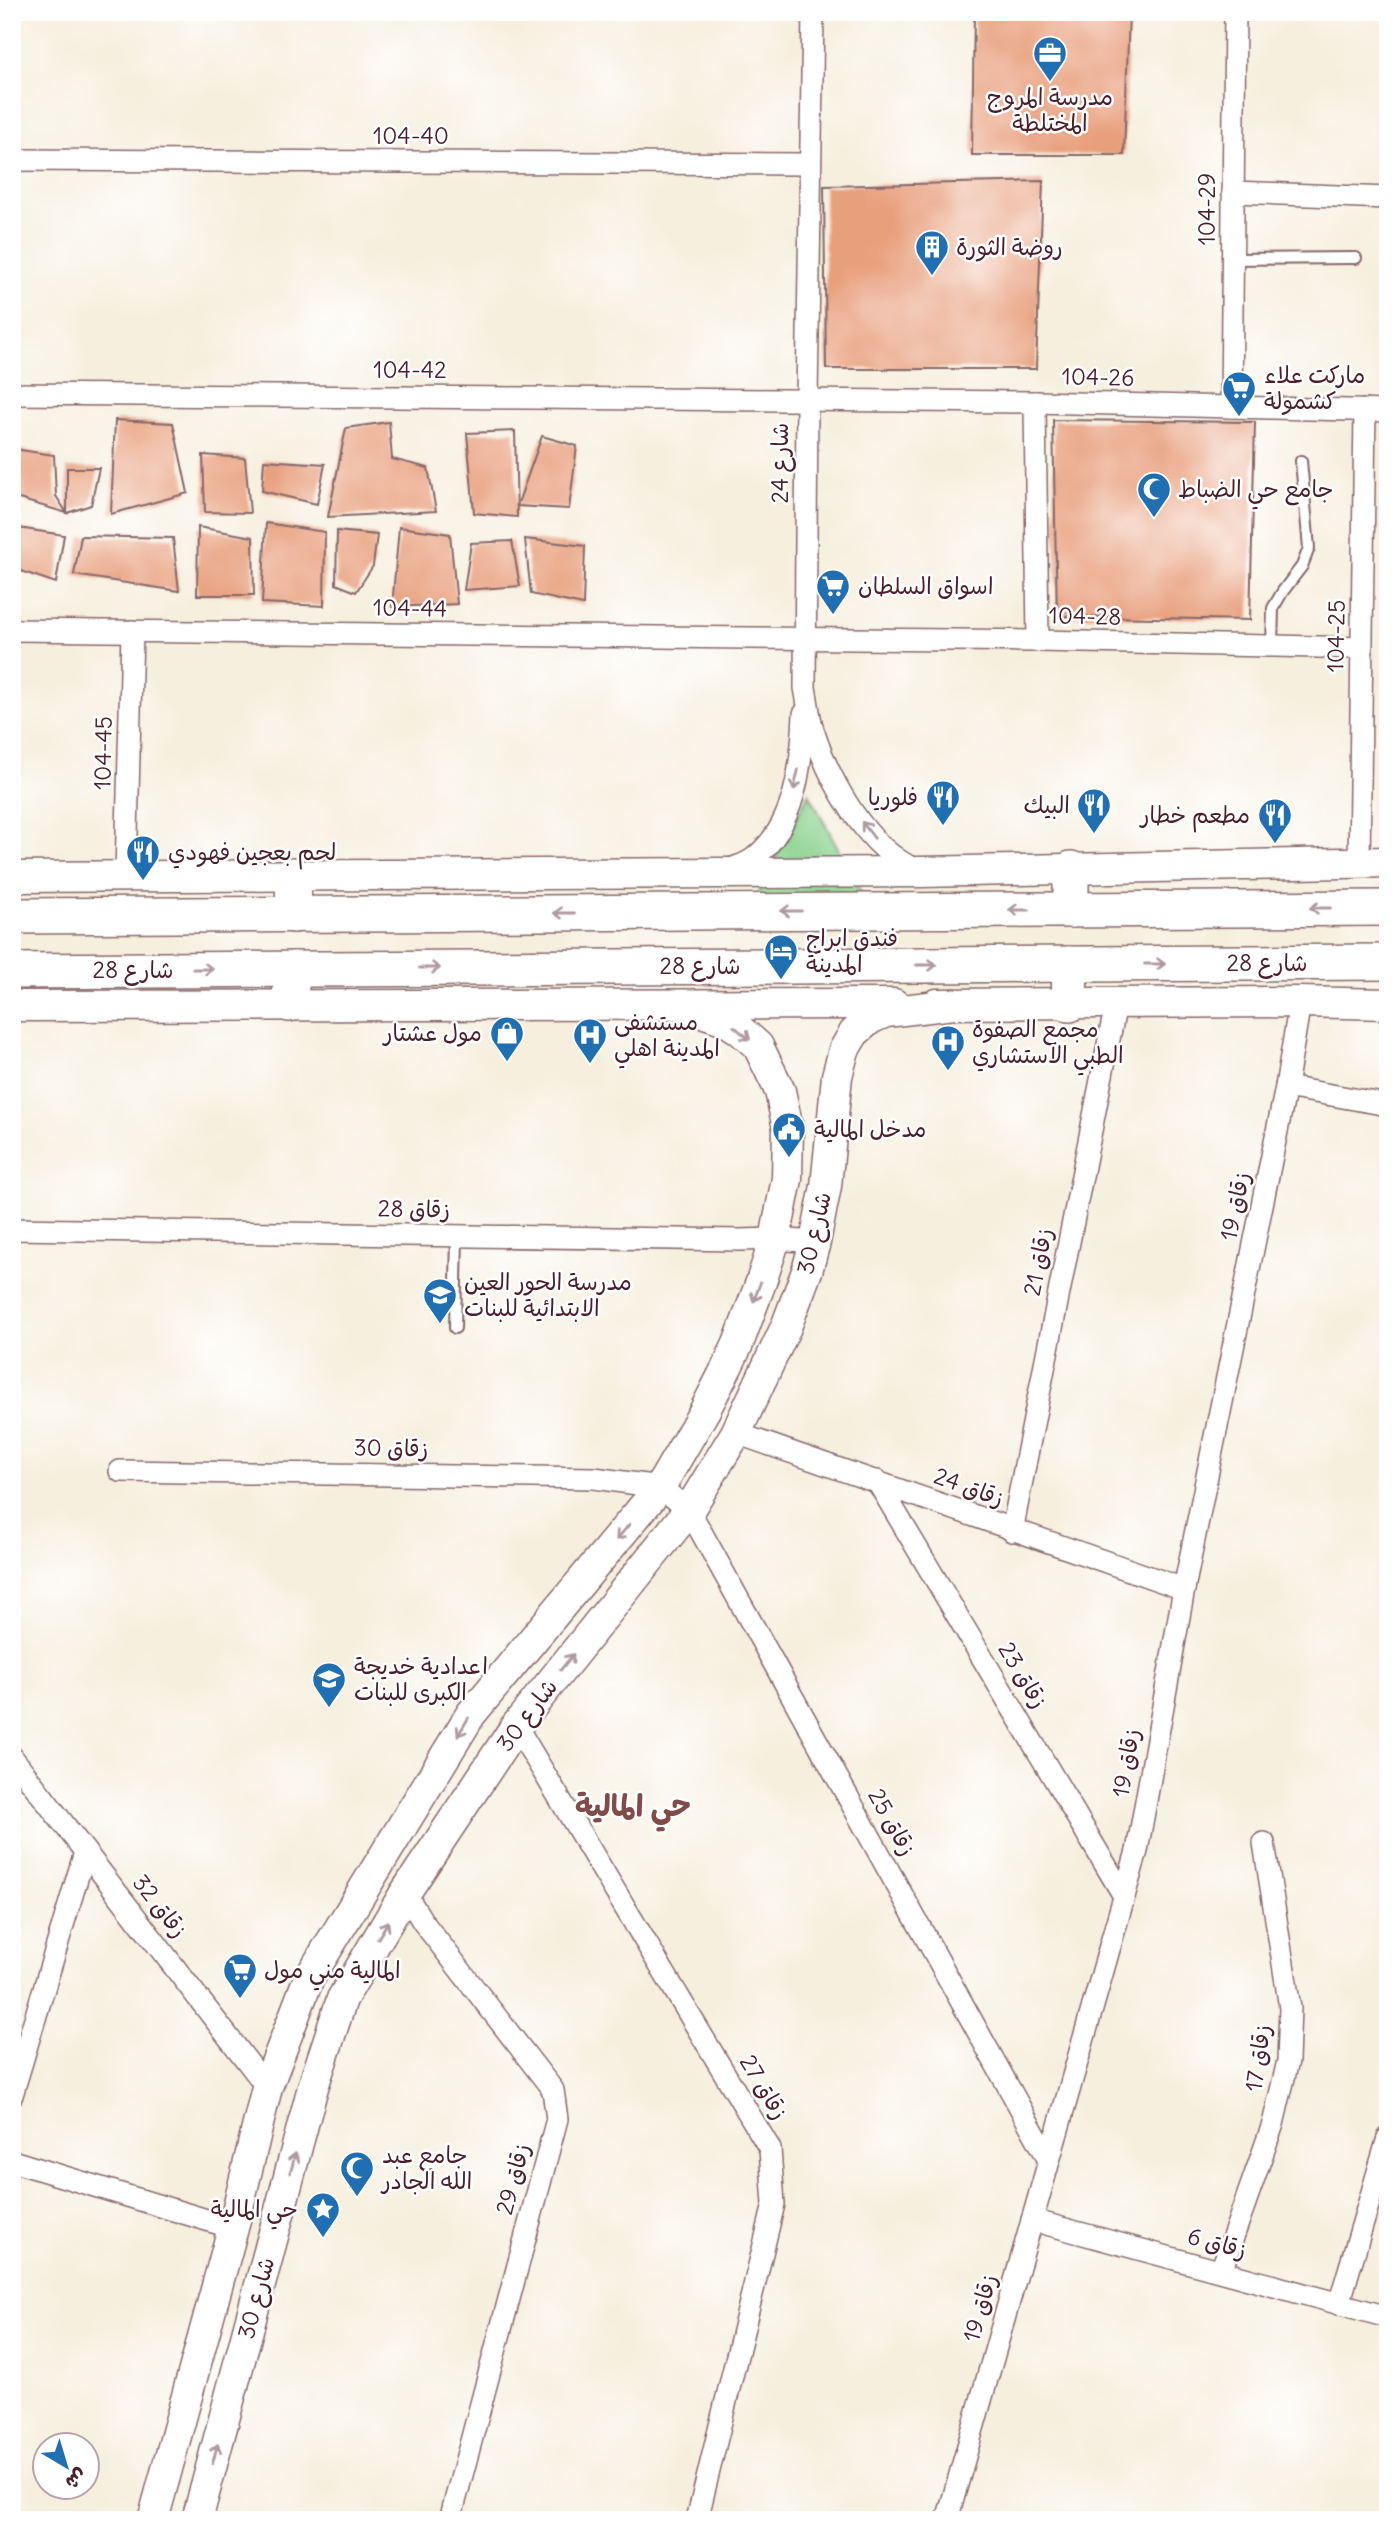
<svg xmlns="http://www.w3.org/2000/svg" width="1400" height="2532" font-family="Delius,'Playpen Sans Arabic',sans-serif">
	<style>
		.green { fill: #8ad18d; stroke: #6a785c; stroke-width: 2 }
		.building { fill: #e89f7b }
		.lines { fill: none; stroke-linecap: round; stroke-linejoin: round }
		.service-casing { stroke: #86686a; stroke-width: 14 }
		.minor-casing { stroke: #86686a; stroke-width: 24 }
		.secondary-casing { stroke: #86686a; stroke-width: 33 }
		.trunk-casing { stroke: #86686a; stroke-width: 38 }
		.service { stroke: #fff; stroke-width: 10 }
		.minor { stroke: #fff; stroke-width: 21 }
		.secondary { stroke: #fff; stroke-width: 30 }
		.trunk { stroke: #fff; stroke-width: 35 }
		.oneway { stroke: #ae9aa0 }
		.labels { text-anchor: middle; stroke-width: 5; stroke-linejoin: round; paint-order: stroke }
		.poi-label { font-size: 23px; fill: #4a1f2b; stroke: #fff; text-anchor: start }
		.street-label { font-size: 23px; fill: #4a1f2b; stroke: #fff }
		.district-label { font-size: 30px; font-weight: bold; fill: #814c47; stroke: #fff }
	</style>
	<rect width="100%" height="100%" fill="#fff"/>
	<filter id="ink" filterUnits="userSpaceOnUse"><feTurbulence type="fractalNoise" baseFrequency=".0143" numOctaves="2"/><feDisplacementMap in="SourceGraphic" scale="14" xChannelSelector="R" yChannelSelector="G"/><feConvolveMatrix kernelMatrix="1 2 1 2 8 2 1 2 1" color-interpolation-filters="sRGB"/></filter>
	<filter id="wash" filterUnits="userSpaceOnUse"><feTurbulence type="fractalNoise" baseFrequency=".00686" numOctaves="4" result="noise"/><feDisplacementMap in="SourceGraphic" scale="28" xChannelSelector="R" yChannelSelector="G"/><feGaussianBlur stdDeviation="1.57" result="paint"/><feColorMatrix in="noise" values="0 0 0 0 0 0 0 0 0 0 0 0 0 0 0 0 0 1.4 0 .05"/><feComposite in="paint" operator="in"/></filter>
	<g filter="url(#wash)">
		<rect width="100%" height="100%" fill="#f6efde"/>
		<!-- green -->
		<polygon class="green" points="809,793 864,898 755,899"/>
		<g id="blocks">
			<!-- building -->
			<g class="building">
				<polygon points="974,12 1129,12 1124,155 972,155"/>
				<polygon points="1043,181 1036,369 826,369 824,186"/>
				<polygon points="115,420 173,423 188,493 111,514"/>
				<polygon points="1053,420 1255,422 1250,620 1057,616"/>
				<polygon points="389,422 392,459 428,468 436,511 328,517 346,428"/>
				<polygon points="515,431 517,517 474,513 467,433"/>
				<polygon points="542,436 577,446 569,509 517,506"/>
				<polygon points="14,449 54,455 56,496 67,513 12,497"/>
				<polygon points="203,455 245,458 250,513 205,512"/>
				<polygon points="264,460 325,464 317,504 262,491"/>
				<polygon points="67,468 99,468 91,505 67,513"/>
				<polygon points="266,523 325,532 324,606 262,603"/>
				<polygon points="12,527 64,535 56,583 12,568"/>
				<polygon points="198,527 253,537 254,595 197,595"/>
				<polygon points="399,527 450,534 457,604 392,607"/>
				<polygon points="337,531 377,535 373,566 356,592 336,584"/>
				<polygon points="81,536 173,538 179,591 74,575"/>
				<polygon points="525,539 585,546 583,605 531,594"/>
				<polygon points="512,541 520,586 464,590 471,543"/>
			</g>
		</g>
	</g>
	<g filter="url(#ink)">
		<use href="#blocks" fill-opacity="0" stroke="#86686a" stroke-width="2"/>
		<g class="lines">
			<!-- service casing -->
			<g class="service-casing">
				<g id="service">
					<polyline points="1233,259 1356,258"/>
					<polyline points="1272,646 1273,608 1283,591 1302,566 1309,548 1301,461"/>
					<polyline points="455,1328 457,1236"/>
				</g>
			</g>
			<!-- minor casing -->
			<g class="minor-casing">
				<g id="minor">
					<path d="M813,12l-6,387 -2,289c3,14 4,29 8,42 16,50 53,119 104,140"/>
					<polyline points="12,160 810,164"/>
					<polyline points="1233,192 1388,198"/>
					<polyline points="12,394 1035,402 1388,411"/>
					<polyline points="1035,402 1038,641"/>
					<polyline points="1231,407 1235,12"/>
					<polyline points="12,630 1038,641 1362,648"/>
					<polyline points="1359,863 1365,410"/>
					<path d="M729,870c8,-4 18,-6 25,-12 42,-32 48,-95 50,-144"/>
					<polyline points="126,876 132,631"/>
					<polyline points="1286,1087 1388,1105"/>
					<polyline points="12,1229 740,1240 775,1239 815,1242"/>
					<polyline points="736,1433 1184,1589"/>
					<polyline points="120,1471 594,1478 660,1487 689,1510 1049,2160"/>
					<polyline points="877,1481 1124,1896"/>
					<polyline points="1012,1531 1116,1004"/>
					<polyline points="516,1726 770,2149 774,2204 697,2520"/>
					<polyline points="12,1757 267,2087"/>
					<polyline points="405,1893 423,1922 553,2090 557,2119 450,2520"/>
					<polyline points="12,2095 85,1852"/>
					<polyline points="12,2161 233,2228"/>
					<polyline points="1032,2220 1388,2317"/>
					<polyline points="1221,2271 1273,2124 1288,2061 1290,2008 1264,1843"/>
					<polyline points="1339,2304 1388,2138"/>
					<polyline points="947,2520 1137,1851 1184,1589 1286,1087 1300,1002"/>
				</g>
			</g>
			<!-- secondary casing -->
			<g class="secondary-casing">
				<g id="secondary">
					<polyline points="12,877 921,872 1388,862"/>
					<polyline points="937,1004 1300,1002 1388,1004"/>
					<polyline points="12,1006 894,1004"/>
					<polyline points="153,2520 233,2228 267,2087 308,1980 471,1714 660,1487 705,1410 727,1367 738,1344 761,1282 775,1239 787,1179 788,1128 780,1091 758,1046 740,1030 723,1019 681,1005"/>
					<polyline points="197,2520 313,2087 342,1999 405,1893 516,1726 689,1510 736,1433 786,1327 807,1271 815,1242 826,1186 837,1076 844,1050 854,1033 870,1019 886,1012 954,1004"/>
				</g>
			</g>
			<!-- trunk casing -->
			<g class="trunk-casing">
				<g id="trunk">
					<polyline points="293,875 294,915"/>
					<polyline points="1071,910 1071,869"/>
					<polyline points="12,916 1388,908"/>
					<polyline points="1069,964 1070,1004"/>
					<polyline points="12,971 1388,962"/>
					<polyline points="289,1004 293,969"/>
				</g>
			</g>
			<!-- service -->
			<use href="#service" class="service"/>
			<!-- minor -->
			<use href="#minor" class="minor"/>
			<!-- secondary -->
			<use href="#secondary" class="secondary"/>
			<!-- trunk -->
			<use href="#trunk" class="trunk"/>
		</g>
		<!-- one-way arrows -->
		<defs><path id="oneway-shaft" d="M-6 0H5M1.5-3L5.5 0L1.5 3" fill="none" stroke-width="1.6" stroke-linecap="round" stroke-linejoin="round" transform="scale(1.75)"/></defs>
		<g class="oneway">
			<use href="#oneway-shaft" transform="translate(796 780) rotate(103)"/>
			<use href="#oneway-shaft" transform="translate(868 830) rotate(-127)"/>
			<use href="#oneway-shaft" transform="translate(1320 908) rotate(180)"/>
			<use href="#oneway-shaft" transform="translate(1019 910) rotate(180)"/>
			<use href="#oneway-shaft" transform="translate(791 911) rotate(180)"/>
			<use href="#oneway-shaft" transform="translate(564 913) rotate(180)"/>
			<use href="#oneway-shaft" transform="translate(1155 964)"/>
			<use href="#oneway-shaft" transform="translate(927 965)"/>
			<use href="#oneway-shaft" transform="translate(430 968)"/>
			<use href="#oneway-shaft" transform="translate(203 969)"/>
			<use href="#oneway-shaft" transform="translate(742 1033) rotate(39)"/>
			<use href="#oneway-shaft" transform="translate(757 1292) rotate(110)"/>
			<use href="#oneway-shaft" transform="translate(623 1532) rotate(130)"/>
			<use href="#oneway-shaft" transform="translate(567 1662) rotate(-51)"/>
			<use href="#oneway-shaft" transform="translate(463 1727) rotate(121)"/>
			<use href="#oneway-shaft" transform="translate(383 1930) rotate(-59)"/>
			<use href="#oneway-shaft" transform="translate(293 2163) rotate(-75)"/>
			<use href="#oneway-shaft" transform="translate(215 2454) rotate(-75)"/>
		</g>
	</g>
	<!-- icons -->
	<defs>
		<g id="office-pin" transform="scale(1.75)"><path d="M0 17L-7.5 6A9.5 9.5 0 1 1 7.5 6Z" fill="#1f6fb2" stroke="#fff"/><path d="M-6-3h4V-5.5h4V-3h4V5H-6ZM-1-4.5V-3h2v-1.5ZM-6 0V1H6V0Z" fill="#fff"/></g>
		<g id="building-pin" transform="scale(1.75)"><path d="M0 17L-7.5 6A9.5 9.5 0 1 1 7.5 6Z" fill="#1f6fb2" stroke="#fff"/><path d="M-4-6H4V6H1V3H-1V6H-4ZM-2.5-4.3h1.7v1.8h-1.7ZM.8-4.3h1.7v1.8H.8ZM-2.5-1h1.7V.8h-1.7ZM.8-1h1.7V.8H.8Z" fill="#fff"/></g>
		<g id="supermarket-pin" transform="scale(1.75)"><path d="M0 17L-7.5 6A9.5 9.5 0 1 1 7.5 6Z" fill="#1f6fb2" stroke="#fff"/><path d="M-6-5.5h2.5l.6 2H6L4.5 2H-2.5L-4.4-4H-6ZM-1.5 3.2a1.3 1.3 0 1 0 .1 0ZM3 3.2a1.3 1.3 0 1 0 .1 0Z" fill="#fff"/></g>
		<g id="mosque-pin" transform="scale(1.75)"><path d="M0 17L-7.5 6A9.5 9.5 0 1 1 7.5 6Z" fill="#1f6fb2" stroke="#fff"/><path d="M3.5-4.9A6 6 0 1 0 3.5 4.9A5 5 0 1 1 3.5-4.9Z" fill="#fff"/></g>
		<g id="restaurant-pin" transform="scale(1.75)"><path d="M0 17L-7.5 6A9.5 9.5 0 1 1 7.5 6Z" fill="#1f6fb2" stroke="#fff"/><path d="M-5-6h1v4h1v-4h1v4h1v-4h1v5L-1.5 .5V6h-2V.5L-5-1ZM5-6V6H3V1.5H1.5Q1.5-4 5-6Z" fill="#fff"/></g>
		<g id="hotel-pin" transform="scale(1.75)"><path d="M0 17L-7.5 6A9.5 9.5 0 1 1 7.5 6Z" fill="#1f6fb2" stroke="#fff"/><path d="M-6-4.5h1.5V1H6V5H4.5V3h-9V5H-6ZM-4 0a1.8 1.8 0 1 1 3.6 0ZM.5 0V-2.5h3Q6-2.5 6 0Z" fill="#fff"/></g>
		<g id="shop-pin" transform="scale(1.75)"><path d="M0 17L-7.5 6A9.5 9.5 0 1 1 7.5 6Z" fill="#1f6fb2" stroke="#fff"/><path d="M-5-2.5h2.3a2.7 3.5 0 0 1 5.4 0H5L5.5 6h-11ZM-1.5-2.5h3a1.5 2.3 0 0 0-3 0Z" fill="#fff"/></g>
		<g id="hospital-pin" transform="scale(1.75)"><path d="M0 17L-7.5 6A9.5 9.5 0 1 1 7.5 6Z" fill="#1f6fb2" stroke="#fff"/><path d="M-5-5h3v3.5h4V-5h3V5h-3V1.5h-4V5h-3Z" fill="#fff"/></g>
		<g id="civic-pin" transform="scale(1.75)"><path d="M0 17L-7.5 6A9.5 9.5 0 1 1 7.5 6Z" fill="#1f6fb2" stroke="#fff"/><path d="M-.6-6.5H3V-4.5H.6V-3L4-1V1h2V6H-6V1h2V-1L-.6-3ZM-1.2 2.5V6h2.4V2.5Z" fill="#fff"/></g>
		<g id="school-pin" transform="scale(1.75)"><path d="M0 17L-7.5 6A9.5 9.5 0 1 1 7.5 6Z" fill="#1f6fb2" stroke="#fff"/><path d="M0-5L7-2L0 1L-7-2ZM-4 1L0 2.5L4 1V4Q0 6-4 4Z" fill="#fff"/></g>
		<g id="sight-pin" transform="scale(1.75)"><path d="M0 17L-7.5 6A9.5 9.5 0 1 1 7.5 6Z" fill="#1f6fb2" stroke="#fff"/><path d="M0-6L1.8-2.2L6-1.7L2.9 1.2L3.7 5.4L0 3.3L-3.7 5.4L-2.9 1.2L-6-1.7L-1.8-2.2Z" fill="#fff"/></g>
	</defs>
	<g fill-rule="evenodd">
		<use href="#office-pin" x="1050" y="53"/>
		<use href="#building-pin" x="932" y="247"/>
		<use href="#supermarket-pin" x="1239" y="388"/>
		<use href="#mosque-pin" x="1154" y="489"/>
		<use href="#supermarket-pin" x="833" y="586"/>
		<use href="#restaurant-pin" x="943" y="797"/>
		<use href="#restaurant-pin" x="1094" y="805"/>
		<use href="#restaurant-pin" x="1275" y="815"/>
		<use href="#restaurant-pin" x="143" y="852"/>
		<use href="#hotel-pin" x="781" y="951"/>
		<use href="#shop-pin" x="507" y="1033"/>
		<use href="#hospital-pin" x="590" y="1035"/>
		<use href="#hospital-pin" x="948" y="1042"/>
		<use href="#civic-pin" x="789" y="1129"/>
		<use href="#school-pin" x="440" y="1295"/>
		<use href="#school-pin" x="329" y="1679"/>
		<use href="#supermarket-pin" x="240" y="1970"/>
		<use href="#mosque-pin" x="357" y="2168"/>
		<use href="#sight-pin" x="323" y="2209"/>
	</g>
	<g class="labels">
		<!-- poi labels -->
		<g class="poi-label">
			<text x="1050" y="105" text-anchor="middle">مدرسة المروج<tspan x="1050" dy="26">المختلطة</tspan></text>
			<text x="956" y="255">روضة الثورة</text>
			<text x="1264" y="383">ماركت علاء<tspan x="1264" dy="26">كشمولة</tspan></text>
			<text x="1178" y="497">جامع حي الضباط</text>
			<text x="858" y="594">اسواق السلطان</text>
			<text x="918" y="805" text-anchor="end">فلوريا</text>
			<text x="1070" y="813" text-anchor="end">البيك</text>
			<text x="1250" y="823" text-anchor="end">مطعم خطار</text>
			<text x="168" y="860">لحم بعجين فهودي</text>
			<text x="806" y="946">فندق ابراج<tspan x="806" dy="26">المدينة</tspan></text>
			<text x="614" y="1030">مستشفى<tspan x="614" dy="26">المدينة اهلي</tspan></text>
			<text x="972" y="1037">مجمع الصفوة<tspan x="972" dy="26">الطبي الاستشاري</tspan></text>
			<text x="482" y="1041" text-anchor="end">مول عشتار</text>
			<text x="814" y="1137">مدخل المالية</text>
			<text x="464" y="1290">مدرسة الحور العين<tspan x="464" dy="26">الابتدائية للبنات</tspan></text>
			<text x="354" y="1674">اعدادية خديجة<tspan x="354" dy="26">الكبرى للبنات</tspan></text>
			<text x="264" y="1978">المالية مني مول</text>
			<text x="382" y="2163">جامع عبد<tspan x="382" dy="26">الله الجادر</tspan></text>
			<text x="298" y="2217" text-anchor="end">حي المالية</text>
		</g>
		<!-- street labels -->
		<g class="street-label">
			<text x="411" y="144">104-40</text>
			<text transform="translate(1207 209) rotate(-90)" y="8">104-29</text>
			<text x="410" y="378">104-42</text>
			<text transform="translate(1098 377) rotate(1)" y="8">104-26</text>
			<text transform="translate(780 463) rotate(-90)" y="8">شارع 24</text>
			<text transform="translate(410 608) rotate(1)" y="8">104-44</text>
			<text transform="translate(1085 616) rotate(1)" y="8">104-28</text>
			<text transform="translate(1336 636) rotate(-89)" y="8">104-25</text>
			<text transform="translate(103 753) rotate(-89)" y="8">104-45</text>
			<text x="1267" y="971">شارع 28</text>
			<text x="700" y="974">شارع 28</text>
			<text x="133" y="978">شارع 28</text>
			<text transform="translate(1235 1206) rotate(-78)" y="8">زقاق 19</text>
			<text transform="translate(414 1209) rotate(1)" y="8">زقاق 28</text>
			<text transform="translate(814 1233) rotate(-77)" y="8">شارع 30</text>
			<text transform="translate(1038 1262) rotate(-79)" y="8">زقاق 21</text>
			<text transform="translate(391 1448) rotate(1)" y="8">زقاق 30</text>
			<text transform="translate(969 1487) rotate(20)" y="8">زقاق 24</text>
			<text transform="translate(1023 1675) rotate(59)" y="8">زقاق 23</text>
			<text transform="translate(527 1715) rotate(-53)" y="8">شارع 30</text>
			<text transform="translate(1126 1763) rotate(-80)" y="8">زقاق 19</text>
			<text transform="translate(892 1822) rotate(61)" y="8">زقاق 25</text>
			<text transform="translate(160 1906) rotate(52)" y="8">زقاق 32</text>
			<text transform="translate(1258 2058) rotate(-82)" y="8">زقاق 17</text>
			<text transform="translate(764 2087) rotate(59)" y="8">زقاق 27</text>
			<text transform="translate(513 2179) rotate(-75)" y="8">زقاق 29</text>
			<text transform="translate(1217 2243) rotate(15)" y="8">زقاق 6</text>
			<text transform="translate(256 2298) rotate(-75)" y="8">شارع 30</text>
			<text transform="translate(980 2308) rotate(-74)" y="8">زقاق 19</text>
		</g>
		<!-- district labels -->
		<g class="district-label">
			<text x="633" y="1816">حي المالية</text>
		</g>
	</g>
	<!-- margin -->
	<rect width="1400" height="2532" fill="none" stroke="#fff" stroke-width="42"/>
	<!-- north arrow -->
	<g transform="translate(66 2466) rotate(142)"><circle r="33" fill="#ffffff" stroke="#b7a5aa" stroke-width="2"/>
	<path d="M0-5L12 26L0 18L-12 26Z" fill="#1f6fb2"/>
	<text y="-10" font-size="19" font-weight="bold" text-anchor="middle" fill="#4a1f2b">ش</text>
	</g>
</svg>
